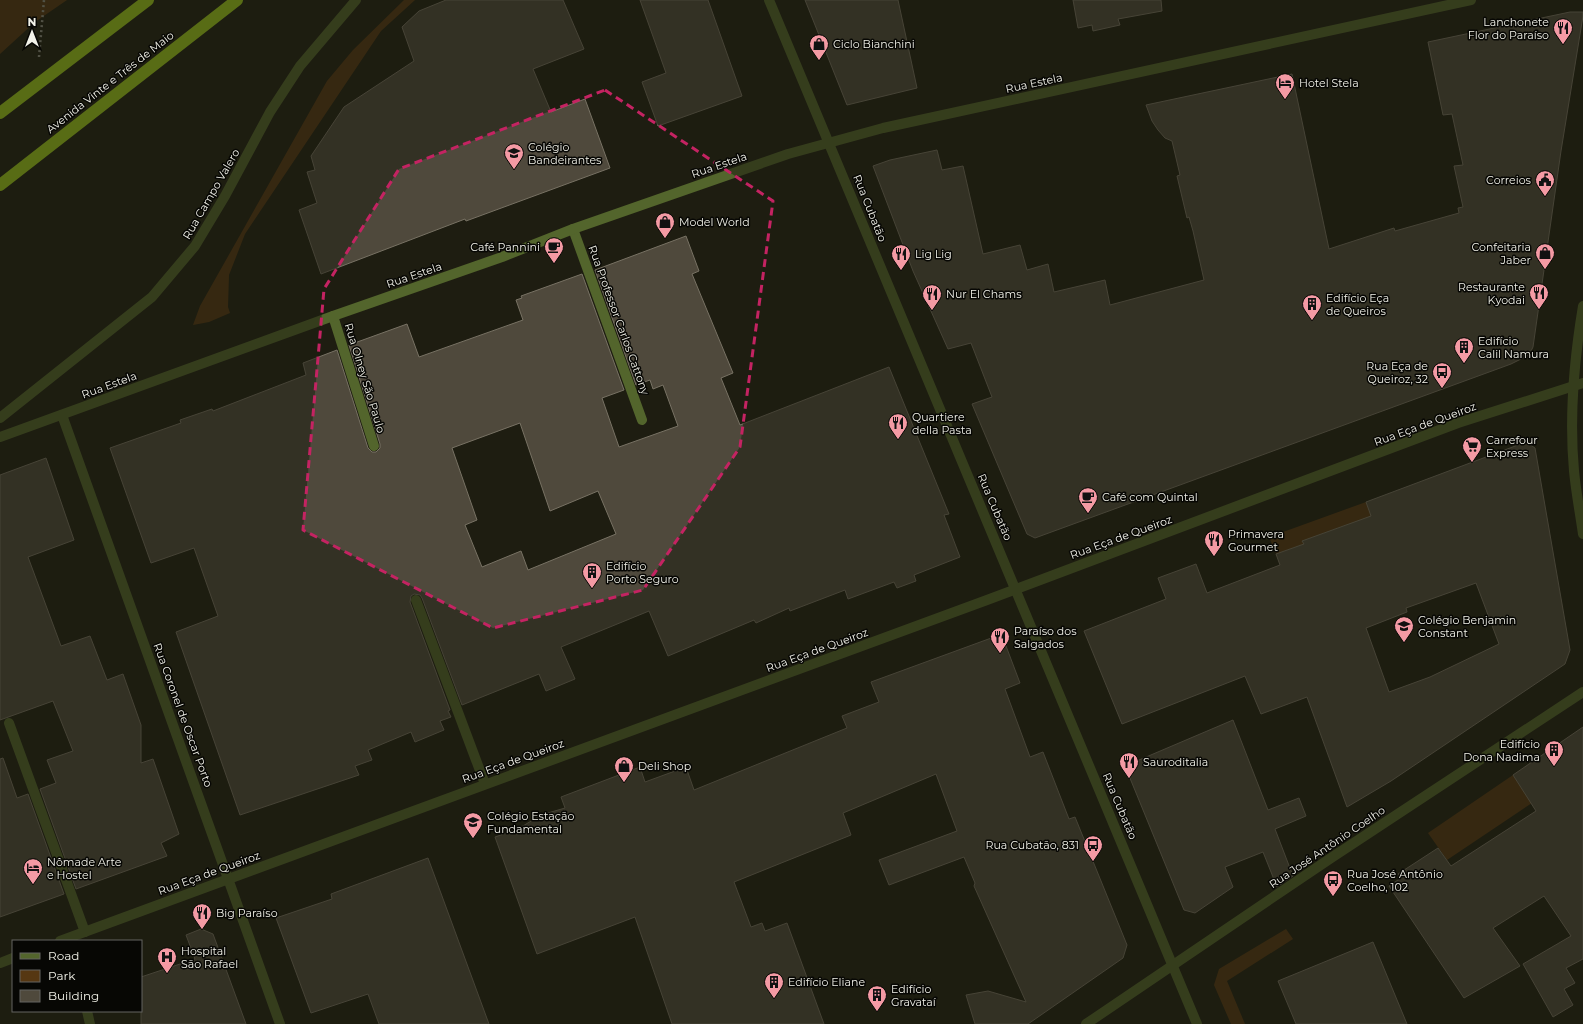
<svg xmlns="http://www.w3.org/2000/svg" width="1583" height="1024" font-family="Montserrat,sans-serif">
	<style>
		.green { fill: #563712 }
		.building { fill: #4f493c; stroke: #787264; fill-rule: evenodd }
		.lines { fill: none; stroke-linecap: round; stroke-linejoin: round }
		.path { stroke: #909086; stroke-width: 2.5; stroke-dasharray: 2 3; stroke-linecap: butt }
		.minor { stroke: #53652c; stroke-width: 10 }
		.highway { stroke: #a0cc1c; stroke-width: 12 }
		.marked { fill: none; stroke: #c42362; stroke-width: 3; stroke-dasharray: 8 5; stroke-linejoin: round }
		.labels { text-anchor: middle; stroke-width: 3; stroke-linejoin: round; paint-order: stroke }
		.poi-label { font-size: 11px; fill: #f2f2e9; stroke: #070704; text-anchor: start }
		.street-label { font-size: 11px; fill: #f2f2e9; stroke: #070704 }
	</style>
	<rect width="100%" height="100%" fill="#1e1d11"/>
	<!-- green -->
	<g class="green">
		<polygon points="0,0 67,0 35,22 0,54"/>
		<polygon points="404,0 415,0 381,31 245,234 229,275 228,307 230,313 209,322 193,325 200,306 327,81 353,50"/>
		<polygon points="1366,502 1373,520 1343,526 1303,541 1304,544 1276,554 1269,537"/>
		<polygon points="1513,775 1532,803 1447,860 1428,833"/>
		<polygon points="1286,929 1293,939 1227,981 1245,1024 1231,1024 1214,985 1219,969"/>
	</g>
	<!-- building -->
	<g class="building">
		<polygon points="446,0 563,0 584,49 533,69 551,112 585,99 610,168 466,221 465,219 321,274 299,210 317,203 307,172 315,170 311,156 344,107 414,61 402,27 419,11"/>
		<polygon points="640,0 708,0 742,96 658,126 642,82 666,73"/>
		<polygon points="805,0 898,0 917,88 847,105"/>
		<polygon points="1073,0 1161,0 1162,11 1118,19 1120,25 1093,31 1092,25 1078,28"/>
		<polygon points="1570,12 1583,12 1583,16 1561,151 1533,347 1529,355 1511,364 1035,538 1027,534 972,404 992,397 971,343 948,349 913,271 873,166 890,160 937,150 942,170 963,166 983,254 1020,245 1027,270 1048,264 1054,292 1105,280 1110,305 1204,280 1193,231 1189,217 1187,218 1177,176 1180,175 1172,141 1165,138 1158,130 1152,121 1146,105 1292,74 1329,249 1394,228 1395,231 1459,213 1458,208 1463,207 1454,166 1463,165 1452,114 1443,115 1428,42"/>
		<path d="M686,236l13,35 -7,3 41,99 -12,5 19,47 149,-58 60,147 -5,1 16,42 -46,18 2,6 -19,7 -3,-6 -46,17 -3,-9 -55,21 -1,-3 -33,15 -2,-3 -86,36 -19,-45 -88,36 14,32 -29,12 -7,-17 -77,31 -40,-107 -2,-3 -6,-1 -3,2 -1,6 40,108 -2,1 3,6 -11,4 4,9 -29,12 -4,-10 -43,18 4,10 -17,6 4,9 -119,40 -64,-183 42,-16 -24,-68 -43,15 -41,-115 71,-25 -1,-3 32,-11 1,2 93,-36 -3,-12 34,-13 31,98 4,4h4l4,-4v-4l-31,-99 58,-21 12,33 104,-37 -7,-20 6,-2 -1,-2 61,-22 42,116 -22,8 17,49 59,-21 -15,-41 -10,4 -3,-9 -14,5 -41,-115zM520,423l30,88 48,-20 18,43 -88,36 -7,-19 -39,16 -17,-42 12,-5 -25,-72z"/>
		<path d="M1526,442l9,6 35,202 -5,14 -174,117 -44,26 -40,-110 -46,17 -16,-38 -123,48 -38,-93 82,-32 -8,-21 38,-14 11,29 73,-28 -4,-11 28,-10 -2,-3 69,-25 -5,-14zM1476,583l23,61 -69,33 -41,15 -23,-64 41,-16 -1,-4z"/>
		<polygon points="46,458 74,540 28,557 61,646 90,636 107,680 123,674 141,725 141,763 153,759 179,834 161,843 167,856 76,889 40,789 56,783 47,760 73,751 53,701 0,720 0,475"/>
		<polygon points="994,637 1003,638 1020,683 1005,689 1030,757 1043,752 1069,819 1075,817 1127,945 1123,958 1028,1024 975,1024 966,995 988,991 1026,1002 974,886 975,883 964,857 889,885 879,860 957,831 936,774 843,813 851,835 734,882 751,927 762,923 765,931 787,923 824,1024 672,1024 635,917 537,954 495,837 518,829 541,815 565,808 561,797 640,767 645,782 686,767 694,790 847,728 842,716 879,702 871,682"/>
		<polygon points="1233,720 1268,810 1299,798 1306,816 1275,829 1293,876 1277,887 1263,852 1225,867 1233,887 1195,913 1184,910 1125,766"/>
		<polygon points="1583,727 1583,959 1566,968 1575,983 1564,989 1573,1005 1553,1017 1523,964 1571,936 1544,896 1493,928 1520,966 1464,998 1389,886 1401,878 1398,874 1438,848 1451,866 1536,811 1513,775"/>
		<polygon points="3,758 17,798 28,794 64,894 0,917 0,759"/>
		<polygon points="428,858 489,1024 379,1024 368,994 311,1013 276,918 332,899 331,894"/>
		<polygon points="201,929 213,934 246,1024 141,1024 141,977 195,959 186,935"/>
		<polygon points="1373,942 1407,1024 1296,1024 1278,981"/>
	</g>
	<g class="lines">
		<!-- path -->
		<polyline class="path" points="39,57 44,0"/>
		<!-- minor -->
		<g class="minor">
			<polyline points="769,0 1197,1024"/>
			<polyline points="573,229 642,420"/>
			<path d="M1583,306c-9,54 -14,110 -9,165 2,21 6,42 9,63"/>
			<polyline points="333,316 374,446"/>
			<polyline points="62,415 280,1024"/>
			<polyline points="0,418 152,297 195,246 225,196 270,112 300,66 356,0"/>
			<polyline points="0,437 333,316 502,257 573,229 788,154 883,128 1471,0"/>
			<polyline points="416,600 485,784"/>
			<polyline points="9,723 85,932"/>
			<polyline points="60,941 987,600 1458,423 1583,383"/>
			<polyline points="0,963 13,958"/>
			<polyline points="87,1011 90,1024"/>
			<polyline points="1086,1024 1331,858 1583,692"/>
		</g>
		<!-- highway -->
		<g class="highway">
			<polyline points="0,113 148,0"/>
			<polyline points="0,185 237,0"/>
		</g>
	</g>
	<!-- marked area -->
	<path d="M0 0H1583V1024H0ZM605,90l168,111 -33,246 -97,143 -150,38 -190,-98 21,-241 75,-120z" fill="#1e1d11" fill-opacity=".55" fill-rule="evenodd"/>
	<path class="marked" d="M605,90l168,111 -33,246 -97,143 -150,38 -190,-98 21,-241 75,-120z"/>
	<!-- icons -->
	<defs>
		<g id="restaurant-pin" transform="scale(1)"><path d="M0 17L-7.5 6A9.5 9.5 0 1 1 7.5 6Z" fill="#f49aa4" stroke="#070704"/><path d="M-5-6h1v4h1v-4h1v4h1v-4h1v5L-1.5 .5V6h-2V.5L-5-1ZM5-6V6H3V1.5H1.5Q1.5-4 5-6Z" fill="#111"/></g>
		<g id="shop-pin" transform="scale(1)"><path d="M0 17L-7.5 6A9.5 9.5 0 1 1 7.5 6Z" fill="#f49aa4" stroke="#070704"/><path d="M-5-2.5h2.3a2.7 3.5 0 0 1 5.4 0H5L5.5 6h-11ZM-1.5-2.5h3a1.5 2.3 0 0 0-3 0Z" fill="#111"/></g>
		<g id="hotel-pin" transform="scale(1)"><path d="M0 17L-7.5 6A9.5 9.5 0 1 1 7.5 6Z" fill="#f49aa4" stroke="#070704"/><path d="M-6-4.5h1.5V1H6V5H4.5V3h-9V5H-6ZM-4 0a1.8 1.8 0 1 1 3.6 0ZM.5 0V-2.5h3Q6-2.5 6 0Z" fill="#111"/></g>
		<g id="school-pin" transform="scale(1)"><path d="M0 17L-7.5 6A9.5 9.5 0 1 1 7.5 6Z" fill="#f49aa4" stroke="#070704"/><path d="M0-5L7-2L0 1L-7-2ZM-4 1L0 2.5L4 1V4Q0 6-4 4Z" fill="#111"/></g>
		<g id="civic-pin" transform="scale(1)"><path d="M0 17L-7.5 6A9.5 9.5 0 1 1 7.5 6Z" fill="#f49aa4" stroke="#070704"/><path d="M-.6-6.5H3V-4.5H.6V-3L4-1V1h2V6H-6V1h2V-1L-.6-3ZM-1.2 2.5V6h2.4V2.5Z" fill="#111"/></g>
		<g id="cafe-pin" transform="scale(1)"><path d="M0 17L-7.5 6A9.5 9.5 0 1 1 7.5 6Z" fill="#f49aa4" stroke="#070704"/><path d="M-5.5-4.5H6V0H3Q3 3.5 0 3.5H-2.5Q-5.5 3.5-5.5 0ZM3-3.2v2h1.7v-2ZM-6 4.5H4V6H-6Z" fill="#111"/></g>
		<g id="building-pin" transform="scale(1)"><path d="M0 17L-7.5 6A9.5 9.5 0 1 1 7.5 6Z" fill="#f49aa4" stroke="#070704"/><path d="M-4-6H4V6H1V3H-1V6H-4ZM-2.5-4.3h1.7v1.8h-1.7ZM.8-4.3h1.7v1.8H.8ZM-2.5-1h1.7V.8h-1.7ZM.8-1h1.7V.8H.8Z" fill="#111"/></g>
		<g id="bus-pin" transform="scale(1)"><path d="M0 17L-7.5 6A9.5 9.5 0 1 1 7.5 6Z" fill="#f49aa4" stroke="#070704"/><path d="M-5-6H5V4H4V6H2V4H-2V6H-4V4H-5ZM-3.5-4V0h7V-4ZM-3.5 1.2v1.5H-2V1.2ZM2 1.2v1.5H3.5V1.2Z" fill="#111"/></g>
		<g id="supermarket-pin" transform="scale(1)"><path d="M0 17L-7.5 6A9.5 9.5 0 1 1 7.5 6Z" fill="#f49aa4" stroke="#070704"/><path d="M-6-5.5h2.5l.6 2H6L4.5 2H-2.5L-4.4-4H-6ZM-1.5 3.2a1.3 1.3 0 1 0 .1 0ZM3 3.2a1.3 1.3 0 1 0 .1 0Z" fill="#111"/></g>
		<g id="hospital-pin" transform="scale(1)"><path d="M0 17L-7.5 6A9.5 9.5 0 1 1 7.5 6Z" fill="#f49aa4" stroke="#070704"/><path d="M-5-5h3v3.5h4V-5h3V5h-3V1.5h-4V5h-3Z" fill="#111"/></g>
	</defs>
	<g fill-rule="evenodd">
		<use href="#restaurant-pin" x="1563" y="28"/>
		<use href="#shop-pin" x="819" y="44"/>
		<use href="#hotel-pin" x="1285" y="83"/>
		<use href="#school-pin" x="514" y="153"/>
		<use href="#civic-pin" x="1545" y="180"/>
		<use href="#shop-pin" x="665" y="222"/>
		<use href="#cafe-pin" x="554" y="247"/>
		<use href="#shop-pin" x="1545" y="253"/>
		<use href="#restaurant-pin" x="901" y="254"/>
		<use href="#restaurant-pin" x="1539" y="293"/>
		<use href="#restaurant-pin" x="932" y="294"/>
		<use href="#building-pin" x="1312" y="304"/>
		<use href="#building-pin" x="1464" y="347"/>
		<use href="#bus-pin" x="1442" y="372"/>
		<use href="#restaurant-pin" x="898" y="423"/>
		<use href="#supermarket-pin" x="1472" y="446"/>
		<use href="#cafe-pin" x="1088" y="497"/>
		<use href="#restaurant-pin" x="1214" y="540"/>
		<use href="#building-pin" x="592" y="572"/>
		<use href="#school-pin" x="1404" y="626"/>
		<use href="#restaurant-pin" x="1000" y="637"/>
		<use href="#building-pin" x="1554" y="750"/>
		<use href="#restaurant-pin" x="1129" y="762"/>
		<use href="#shop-pin" x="624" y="766"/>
		<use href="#school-pin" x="473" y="822"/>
		<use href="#bus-pin" x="1093" y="845"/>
		<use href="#hotel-pin" x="33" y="868"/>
		<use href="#bus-pin" x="1333" y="880"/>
		<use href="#restaurant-pin" x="202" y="913"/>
		<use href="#hospital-pin" x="167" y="957"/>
		<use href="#building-pin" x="774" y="982"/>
		<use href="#building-pin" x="877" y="995"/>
	</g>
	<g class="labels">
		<!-- poi labels -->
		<g class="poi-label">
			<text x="1549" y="26" text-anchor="end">Lanchonete<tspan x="1549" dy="13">Flor do Paraíso</tspan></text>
			<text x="833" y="48">Ciclo Bianchini</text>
			<text x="1299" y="87">Hotel Stela</text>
			<text x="528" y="151">Colégio<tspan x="528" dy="13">Bandeirantes</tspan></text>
			<text x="1531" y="184" text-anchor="end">Correios</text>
			<text x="679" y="226">Model World</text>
			<text x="540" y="251" text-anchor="end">Café Pannini</text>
			<text x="1531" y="251" text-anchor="end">Confeitaria<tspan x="1531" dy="13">Jaber</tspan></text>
			<text x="915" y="258">Lig Lig</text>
			<text x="1525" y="291" text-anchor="end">Restaurante<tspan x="1525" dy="13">Kyodai</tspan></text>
			<text x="946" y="298">Nur El Chams</text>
			<text x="1326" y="302">Edifício Eça<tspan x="1326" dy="13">de Queiros</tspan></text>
			<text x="1478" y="345">Edifício<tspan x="1478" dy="13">Calil Namura</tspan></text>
			<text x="1428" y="370" text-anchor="end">Rua Eça de<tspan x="1428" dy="13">Queiroz, 32</tspan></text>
			<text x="912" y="421">Quartiere<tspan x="912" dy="13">della Pasta</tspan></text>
			<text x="1486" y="444">Carrefour<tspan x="1486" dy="13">Express</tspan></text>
			<text x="1102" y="501">Café com Quintal</text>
			<text x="1228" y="538">Primavera<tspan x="1228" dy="13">Gourmet</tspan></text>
			<text x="606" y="570">Edifício<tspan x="606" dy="13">Porto Seguro</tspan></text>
			<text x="1418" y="624">Colégio Benjamin<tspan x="1418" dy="13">Constant</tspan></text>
			<text x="1014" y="635">Paraíso dos<tspan x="1014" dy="13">Salgados</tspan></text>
			<text x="1540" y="748" text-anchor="end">Edifício<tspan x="1540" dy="13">Dona Nadima</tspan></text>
			<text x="1143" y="766">Sauroditalia</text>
			<text x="638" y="770">Deli Shop</text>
			<text x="487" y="820">Colégio Estação<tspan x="487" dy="13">Fundamental</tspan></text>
			<text x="1079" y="849" text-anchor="end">Rua Cubatão, 831</text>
			<text x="47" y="866">Nômade Arte<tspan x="47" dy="13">e Hostel</tspan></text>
			<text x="1347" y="878">Rua José Antônio<tspan x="1347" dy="13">Coelho, 102</tspan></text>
			<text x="216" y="917">Big Paraíso</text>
			<text x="181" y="955">Hospital<tspan x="181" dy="13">São Rafael</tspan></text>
			<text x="788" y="986">Edifício Eliane</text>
			<text x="891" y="993">Edifício<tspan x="891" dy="13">Gravataí</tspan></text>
		</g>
		<!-- street labels -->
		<g class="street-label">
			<text transform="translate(110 82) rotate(-38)" y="4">Avenida Vinte e Três de Maio</text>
			<text transform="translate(1034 83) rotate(-12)" y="4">Rua Estela</text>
			<text transform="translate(719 165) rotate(-19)" y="4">Rua Estela</text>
			<text transform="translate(211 194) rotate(-60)" y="4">Rua Campo Valero</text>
			<text transform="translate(870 208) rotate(68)" y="4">Rua Cubatão</text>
			<text transform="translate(414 275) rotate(-19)" y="4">Rua Estela</text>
			<text transform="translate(619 320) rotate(70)" y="4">Rua Professor Carlos Cattony</text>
			<text transform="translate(365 378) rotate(73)" y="4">Rua Olney São Paulo</text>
			<text transform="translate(109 385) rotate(-20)" y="4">Rua Estela</text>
			<text transform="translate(1425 424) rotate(-20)" y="4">Rua Eça de Queiroz</text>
			<text transform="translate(995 507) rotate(67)" y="4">Rua Cubatão</text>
			<text transform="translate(1121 537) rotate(-20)" y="4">Rua Eça de Queiroz</text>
			<text transform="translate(817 650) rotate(-20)" y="4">Rua Eça de Queiroz</text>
			<text transform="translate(183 715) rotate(70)" y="4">Rua Coronel de Oscar Porto</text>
			<text transform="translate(513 761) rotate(-20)" y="4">Rua Eça de Queiroz</text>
			<text transform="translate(1120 806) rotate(67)" y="4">Rua Cubatão</text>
			<text transform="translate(1327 847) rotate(-34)" y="4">Rua José Antônio Coelho</text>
			<text transform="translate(209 873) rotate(-20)" y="4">Rua Eça de Queiroz</text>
		</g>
	</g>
	<!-- legend -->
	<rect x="12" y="940" width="130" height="72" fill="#070704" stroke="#656560"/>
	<rect x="20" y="953" width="20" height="6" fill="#53652c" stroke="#656560"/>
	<text x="48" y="960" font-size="12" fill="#f2f2e9">Road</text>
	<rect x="20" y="970" width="20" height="12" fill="#563712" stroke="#656560"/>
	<text x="48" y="980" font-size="12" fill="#f2f2e9">Park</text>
	<rect x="20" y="990" width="20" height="12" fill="#4f493c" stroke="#656560"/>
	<text x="48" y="1000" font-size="12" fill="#f2f2e9">Building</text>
	<!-- north arrow -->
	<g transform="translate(32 32)" stroke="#070704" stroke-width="3" paint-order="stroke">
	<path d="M0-3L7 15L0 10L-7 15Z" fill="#f2f2e9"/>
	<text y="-6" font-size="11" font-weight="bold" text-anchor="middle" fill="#f2f2e9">N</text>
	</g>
</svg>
